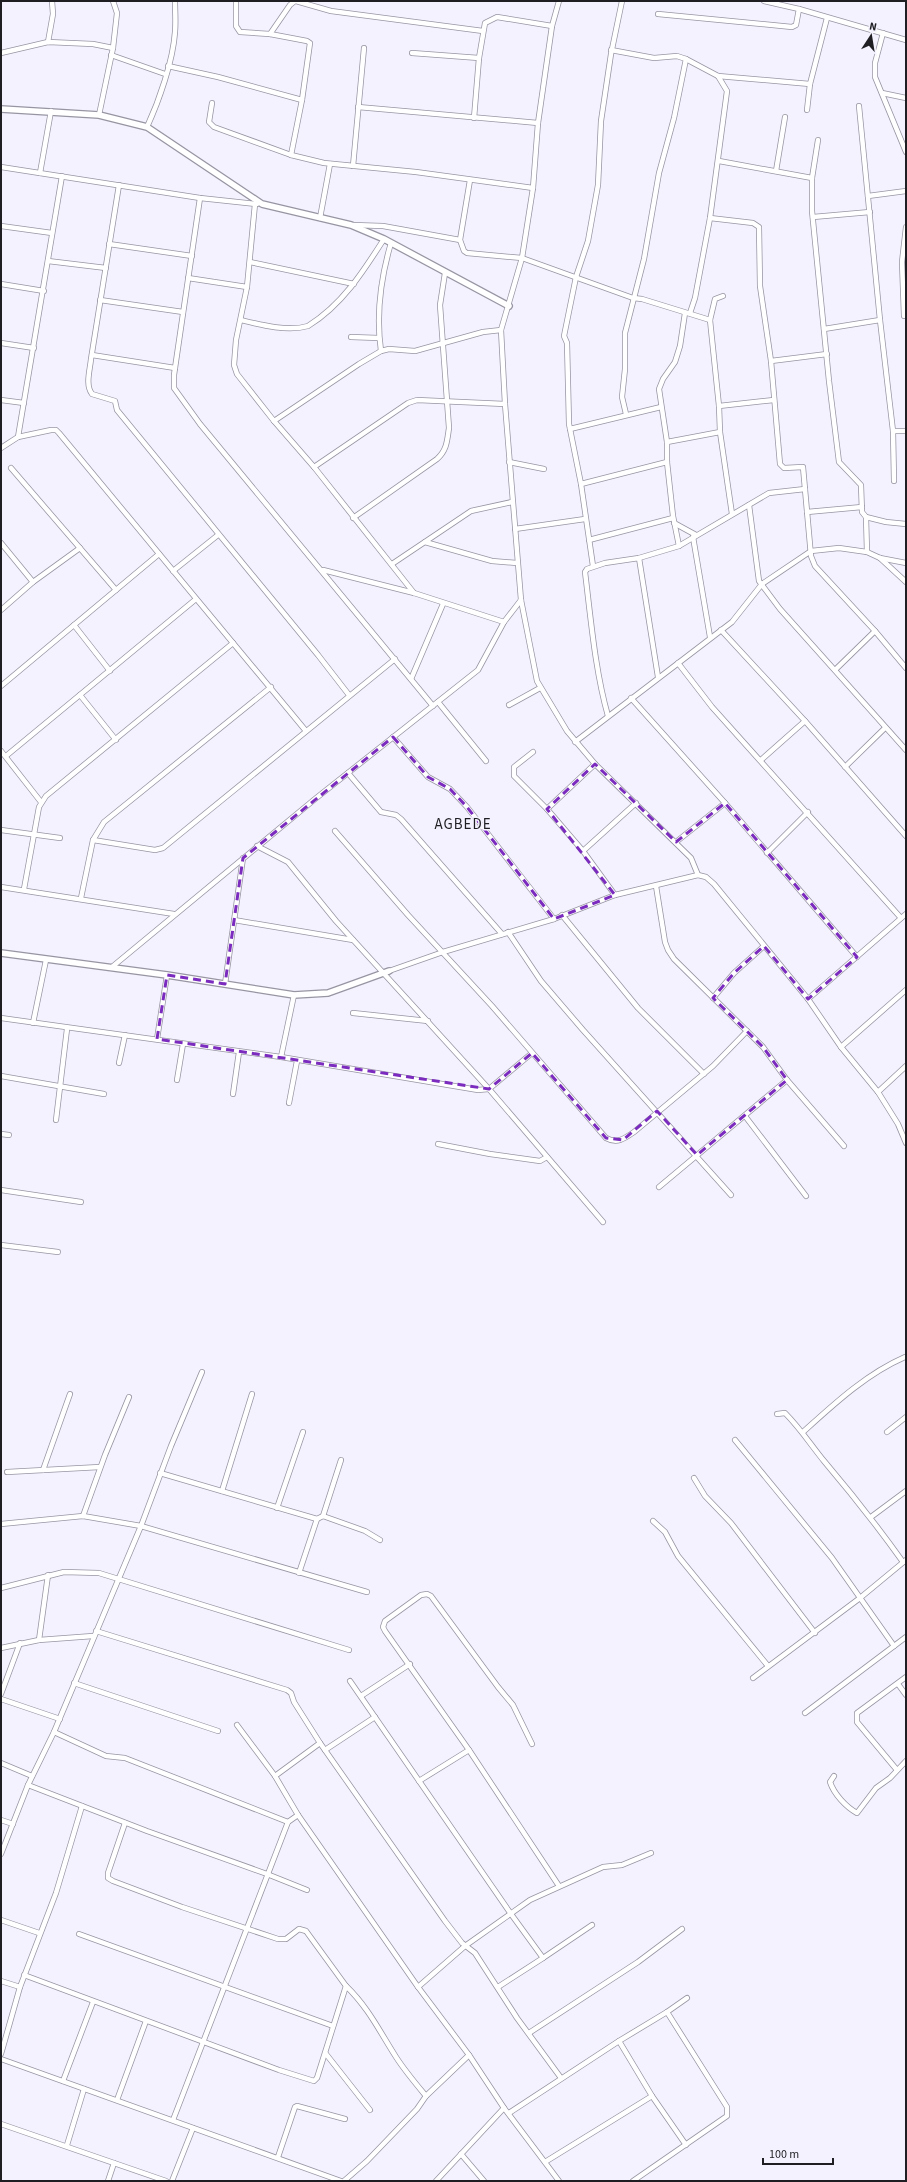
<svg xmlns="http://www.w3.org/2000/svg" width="907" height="2182" font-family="'Source Sans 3',sans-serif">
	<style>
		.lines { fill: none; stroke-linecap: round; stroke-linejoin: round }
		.minor-casing { stroke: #9895a3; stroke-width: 6 }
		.tertiary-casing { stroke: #9895a3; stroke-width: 8 }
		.minor { stroke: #fff; stroke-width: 4.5 }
		.tertiary { stroke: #fff; stroke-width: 5.5 }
		.marked { fill: none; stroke: #7b2cbf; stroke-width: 3; stroke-dasharray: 8 5; stroke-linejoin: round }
		.labels { text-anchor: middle; stroke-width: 3; stroke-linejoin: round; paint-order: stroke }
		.quarter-label { font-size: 15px; letter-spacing: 1px; fill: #1f1e23; stroke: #f4f2fe }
	</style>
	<rect width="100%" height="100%" fill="#f4f2fe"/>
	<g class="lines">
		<!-- minor casing -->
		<g class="minor-casing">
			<g id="minor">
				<polyline points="236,1 236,26 240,32 270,34 307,41 310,43 302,100 291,155"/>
				<polyline points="296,1 331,11 483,31"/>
				<polyline points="559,1 552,26 538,123 533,188 522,258 501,330 505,404 521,600 537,681 567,731 595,764 691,858 698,875"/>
				<polyline points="764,1 799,9 906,40"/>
				<polyline points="658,14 792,27 796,25 799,9"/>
				<polyline points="883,33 875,63 875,77 906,152"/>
				<polyline points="270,34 290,5 295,1"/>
				<polyline points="48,42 53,14 52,1"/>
				<polyline points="611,50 654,58 677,56 686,59 674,118 659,173 644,259 625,333 625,369 622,397 626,414"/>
				<polyline points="1,53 48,42 93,44 113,48"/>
				<polyline points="412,53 479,58"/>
				<polyline points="111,55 165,74"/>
				<polyline points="686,59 718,76 727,91 710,218 695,298 690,313"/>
				<polyline points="168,66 218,77 302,100"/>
				<polyline points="718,76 810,84"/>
				<polyline points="882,93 906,98"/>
				<polyline points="212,103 209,122 214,127 291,155 324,163 416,172 533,188"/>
				<polyline points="859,106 880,320 893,431 894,481"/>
				<polyline points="358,107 538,123"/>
				<polyline points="807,110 810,84 827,18"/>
				<polyline points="99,115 113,48 117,13 113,1"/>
				<polyline points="474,118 479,58 485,23 497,17 552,26"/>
				<path d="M147,127c12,-26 26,-66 28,-95 1,-10 0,-21 0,-31"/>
				<polyline points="818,140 812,178 812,211 829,381 839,462 861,485 862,512 866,517 867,552"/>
				<polyline points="719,161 812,178"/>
				<polyline points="353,166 364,48"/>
				<polyline points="1,167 200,198 257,204"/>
				<polyline points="776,171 785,117"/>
				<polyline points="40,173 51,111"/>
				<polyline points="470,180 460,240 464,251 467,253 522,258 633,298 642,299 710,320"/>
				<path d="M119,185l-28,174c-1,11 -6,26 1,35l23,7 2,9 201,245 31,40"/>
				<polyline points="868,196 906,191"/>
				<polyline points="200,198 174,375 174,388 200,424 433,706"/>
				<polyline points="255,204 247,287 236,340 234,365 237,374 274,421 359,364 381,351 389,349 415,351 483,332 501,330"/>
				<polyline points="813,217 870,212"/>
				<polyline points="320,218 330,164"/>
				<polyline points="710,218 753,223 759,227 760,286 771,361 780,464 784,468 803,467 811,556 815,566 875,631 906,668"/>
				<polyline points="353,225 383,226 460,240"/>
				<polyline points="1,226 52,233"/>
				<polyline points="109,244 192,256"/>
				<polyline points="48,261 106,268"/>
				<polyline points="250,262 354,284"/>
				<polyline points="188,278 247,287"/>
				<polyline points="1,284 44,291"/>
				<polyline points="723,296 715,299 710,320 719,406 720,432 732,514"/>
				<polyline points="100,300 183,312"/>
				<polyline points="904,316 902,262 906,227"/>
				<path d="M241,320c20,5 47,12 67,6 34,-21 55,-54 76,-87"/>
				<polyline points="824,329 880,320"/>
				<polyline points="351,337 379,338"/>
				<polyline points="1,343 34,348"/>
				<path d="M381,351c-5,-35 0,-74 10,-108"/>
				<polyline points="92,355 175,368"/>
				<polyline points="771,361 827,354"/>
				<polyline points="1,400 24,403"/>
				<polyline points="719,406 774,400"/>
				<polyline points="274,421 314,467 414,593"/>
				<polyline points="570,429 661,407"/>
				<polyline points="893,431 906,431"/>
				<polyline points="18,437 62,176"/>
				<polyline points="667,442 720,432"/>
				<polyline points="1,448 18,437 51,430 56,430 59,433 306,731"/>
				<polyline points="509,462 544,469"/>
				<polyline points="314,467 408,403 417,400 505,404"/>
				<polyline points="11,468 116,590"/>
				<polyline points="581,484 667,462"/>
				<polyline points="749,505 759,581 780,609 906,750"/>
				<polyline points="807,512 862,507"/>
				<polyline points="866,517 886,522 906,524"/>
				<path d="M353,518l84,-59c10,-9 10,-18 12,-31l-9,-123 5,-32"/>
				<polyline points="674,523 696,535"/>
				<polyline points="515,529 585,519"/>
				<polyline points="693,537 710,637"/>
				<polyline points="589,540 673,518"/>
				<polyline points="425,542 492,561 517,563"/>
				<polyline points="1,543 33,582"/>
				<polyline points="679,546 673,516 667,462 667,442 659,389 663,379 675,362 680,346 685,313"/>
				<polyline points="639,558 679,546 769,493 805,489"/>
				<polyline points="880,558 906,582"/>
				<polyline points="392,564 471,511 512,502"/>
				<polyline points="593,566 581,484 569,424 567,343 564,336 576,277 588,241 598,185 601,121 611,54 622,1"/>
				<polyline points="323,570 414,593 504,622"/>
				<polyline points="173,571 218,535"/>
				<polyline points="1,610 33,582 80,548"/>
				<polyline points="74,625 110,671"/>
				<polyline points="721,630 805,721 761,760"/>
				<polyline points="678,663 712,707 901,918"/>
				<polyline points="835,670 875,631"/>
				<polyline points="411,679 443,604"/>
				<polyline points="1,686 159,554"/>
				<polyline points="80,695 116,740"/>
				<polyline points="631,698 725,803 857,957"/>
				<polyline points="438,702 486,761"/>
				<polyline points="509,705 540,688"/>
				<path d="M608,716c-13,-46 -17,-96 -23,-144l2,-3 18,-6 34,-5 19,119"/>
				<polyline points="805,721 906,836"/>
				<polyline points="393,737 428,777 450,789 467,807 554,919"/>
				<polyline points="575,742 732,622 762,584 811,551 839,548 867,552 880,558 906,563"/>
				<polyline points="1,751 41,802"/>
				<polyline points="533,752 514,767 514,776 547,809 583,851 615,895"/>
				<polyline points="6,756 196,599"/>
				<polyline points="845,767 885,728"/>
				<polyline points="348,773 381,812 396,815 401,819 502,934"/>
				<polyline points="547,809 595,764"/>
				<polyline points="1,830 60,838"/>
				<path d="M335,831l73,84 84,91 114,132c11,6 18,1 28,-6l79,-66 34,-35"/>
				<polyline points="93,840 155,850 163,848 395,659"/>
				<polyline points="676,842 725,803"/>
				<polyline points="257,846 288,862 336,921 489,1089 603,1222"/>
				<polyline points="583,851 636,803"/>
				<polyline points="767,853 808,812"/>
				<polyline points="656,886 665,942 668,950 674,959 763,1047 787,1080 844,1146"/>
				<polyline points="1,887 174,914"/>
				<polyline points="24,889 39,807 46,796 233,643"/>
				<polyline points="81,898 93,840 104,822 271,687"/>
				<polyline points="562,915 638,1008 704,1074"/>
				<polyline points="234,920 353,940"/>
				<polyline points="508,932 541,981 583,1030 731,1195"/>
				<polyline points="112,967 315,799 478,670 504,622 521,600"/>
				<polyline points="389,971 443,952 554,919 615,895 698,875 706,877 714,884 808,999 841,1047 878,1092 898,1124 906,1143"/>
				<polyline points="225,984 243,858"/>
				<polyline points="713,998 734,973 764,946"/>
				<polyline points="808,999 906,914"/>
				<polyline points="353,1013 428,1021"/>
				<polyline points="1,1018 281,1057 478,1090 489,1089 532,1053"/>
				<polyline points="33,1023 46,960"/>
				<polyline points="157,1039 167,975"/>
				<polyline points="841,1047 906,990"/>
				<polyline points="281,1057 294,995"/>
				<polyline points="119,1063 125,1035"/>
				<polyline points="1,1076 104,1094"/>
				<polyline points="177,1080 183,1044"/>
				<polyline points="878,1092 906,1066"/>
				<polyline points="233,1094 239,1052"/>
				<polyline points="289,1103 297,1061"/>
				<polyline points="745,1116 806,1196"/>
				<polyline points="56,1120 67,1029"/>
				<polyline points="1,1134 9,1135"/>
				<polyline points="438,1144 490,1154 540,1161 547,1157"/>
				<polyline points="659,1187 787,1080"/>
				<polyline points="1,1190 81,1202"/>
				<polyline points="1,1245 58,1252"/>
				<path d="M777,1414l8,-1c15,15 26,32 39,48 28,33 54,66 79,101"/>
				<path d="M803,1432c31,-28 63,-58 102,-75"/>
				<polyline points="887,1432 906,1417"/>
				<polyline points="735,1440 832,1558 894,1646"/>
				<polyline points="43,1470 70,1394"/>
				<polyline points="7,1472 100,1467"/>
				<polyline points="160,1473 317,1519 323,1516 365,1531 380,1540"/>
				<polyline points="694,1478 705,1496 731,1523 815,1633"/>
				<polyline points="222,1491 252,1394"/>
				<polyline points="277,1508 303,1432"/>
				<polyline points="83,1516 105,1455 129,1397"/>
				<polyline points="323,1516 341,1460"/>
				<polyline points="871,1517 906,1491"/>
				<polyline points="653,1521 665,1532 678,1556 768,1666"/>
				<polyline points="1,1524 83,1516 141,1526 367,1592"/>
				<polyline points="299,1573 317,1519"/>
				<polyline points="1,1588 64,1572 99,1573 349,1650"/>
				<polyline points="96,1631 287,1690 291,1693 294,1702 320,1743 445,1921 462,1943 475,1953 517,2018 561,2078"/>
				<polyline points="39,1640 48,1575"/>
				<polyline points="1,1648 39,1640 93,1636"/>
				<polyline points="753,1678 860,1598 906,1560"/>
				<polyline points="350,1681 511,1914 543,1958 592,1925"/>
				<polyline points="74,1683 218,1731"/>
				<polyline points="898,1684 906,1695"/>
				<polyline points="1,1694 20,1643"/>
				<polyline points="361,1696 410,1664"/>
				<polyline points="1,1699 60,1719"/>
				<polyline points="805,1713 906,1637"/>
				<polyline points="237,1725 275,1776 298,1815 418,1987 469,2055 504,2108 559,2181"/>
				<polyline points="54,1732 106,1756 125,1758 288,1822"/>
				<polyline points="532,1744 513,1705 498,1687 431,1596 427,1594 421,1595 385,1621 383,1627 385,1631 469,1750 559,1886"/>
				<polyline points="325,1750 375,1717"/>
				<polyline points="1,1763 32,1776"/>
				<polyline points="897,1770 857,1722 857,1713 906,1677"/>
				<polyline points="275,1776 320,1743"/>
				<path d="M834,1776l-4,6c4,12 16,25 27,31l19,-25 14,-10 16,-17"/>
				<polyline points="419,1781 469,1750"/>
				<polyline points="28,1785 147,1831 267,1874 307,1890"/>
				<polyline points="1,1820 13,1824"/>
				<polyline points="1,1854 28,1785 54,1732 141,1526 171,1446 202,1372"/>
				<polyline points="1,1920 39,1933"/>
				<polyline points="79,1934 333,2026"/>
				<polyline points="24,1975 279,2070 314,2081 317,2078 346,1986 306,1931 299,1929 286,1939 278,1939 182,1907 113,1881 108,1878 108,1873 125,1823"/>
				<polyline points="1,1981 20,1987"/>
				<path d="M346,1986c22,21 34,46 50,71 9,14 20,27 30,39"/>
				<polyline points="418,1987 465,1946 530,1900 603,1867 622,1865 651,1853"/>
				<polyline points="498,1987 543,1958"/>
				<polyline points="667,2012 687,1998"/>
				<polyline points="529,2033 638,1962 682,1929"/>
				<polyline points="619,2041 652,2096 686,2145"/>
				<polyline points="1,2054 20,1987 56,1893 82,1806"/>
				<polyline points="326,2054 370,2110"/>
				<polyline points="1,2059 341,2181"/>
				<polyline points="63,2081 93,2002"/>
				<polyline points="117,2100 146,2021"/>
				<polyline points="509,2113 619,2041 667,2012 727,2107 727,2116 633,2181"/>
				<polyline points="173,2120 288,1822 298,1815"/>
				<polyline points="1,2124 166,2181"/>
				<polyline points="67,2145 84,2089"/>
				<polyline points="461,2154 484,2181"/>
				<polyline points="278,2157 295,2107 297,2106 345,2119"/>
				<polyline points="545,2162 652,2096"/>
				<polyline points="108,2181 114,2163"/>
				<polyline points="172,2181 193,2128"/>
				<polyline points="344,2181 367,2161 417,2109 426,2096 469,2055"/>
				<polyline points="436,2181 504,2108"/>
			</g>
		</g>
		<!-- tertiary casing -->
		<g class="tertiary-casing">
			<g id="tertiary">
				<polyline points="1,109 99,115 147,127 262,204 351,225 384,239 509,306"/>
				<polyline points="1,953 167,975 294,995 328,993 389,971"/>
			</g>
		</g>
		<!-- minor -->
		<use href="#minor" class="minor"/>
		<!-- tertiary -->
		<use href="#tertiary" class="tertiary"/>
	</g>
	<!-- marked area -->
	<path class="marked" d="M393,737l35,40 22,12 17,18 87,112 61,-24 -68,-86 48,-45 81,78 49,-39 132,154 -49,42 -44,-53 -30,27 -21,25 50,49 24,33 -90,75 -40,-44 -34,29 -17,-2 -74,-85 -43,36 -332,-50 10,-64 58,9 18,-126z"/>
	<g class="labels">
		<!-- quarter labels -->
		<g class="quarter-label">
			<text x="463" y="829">AGBEDE</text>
		</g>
	</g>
	<!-- border -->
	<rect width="907" height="2182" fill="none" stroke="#1f1e23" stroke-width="4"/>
	<!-- north arrow -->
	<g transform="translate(871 36) rotate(12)" stroke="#f4f2fe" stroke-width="3" paint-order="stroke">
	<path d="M0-3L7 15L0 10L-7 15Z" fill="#1f1e23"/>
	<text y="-6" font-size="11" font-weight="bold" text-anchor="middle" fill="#1f1e23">N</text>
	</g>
	<!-- scale -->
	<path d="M763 2158v6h70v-6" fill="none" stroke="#1f1e23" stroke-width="2"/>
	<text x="769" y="2158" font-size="12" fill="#1f1e23" stroke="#f4f2fe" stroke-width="3" paint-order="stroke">100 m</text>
</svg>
